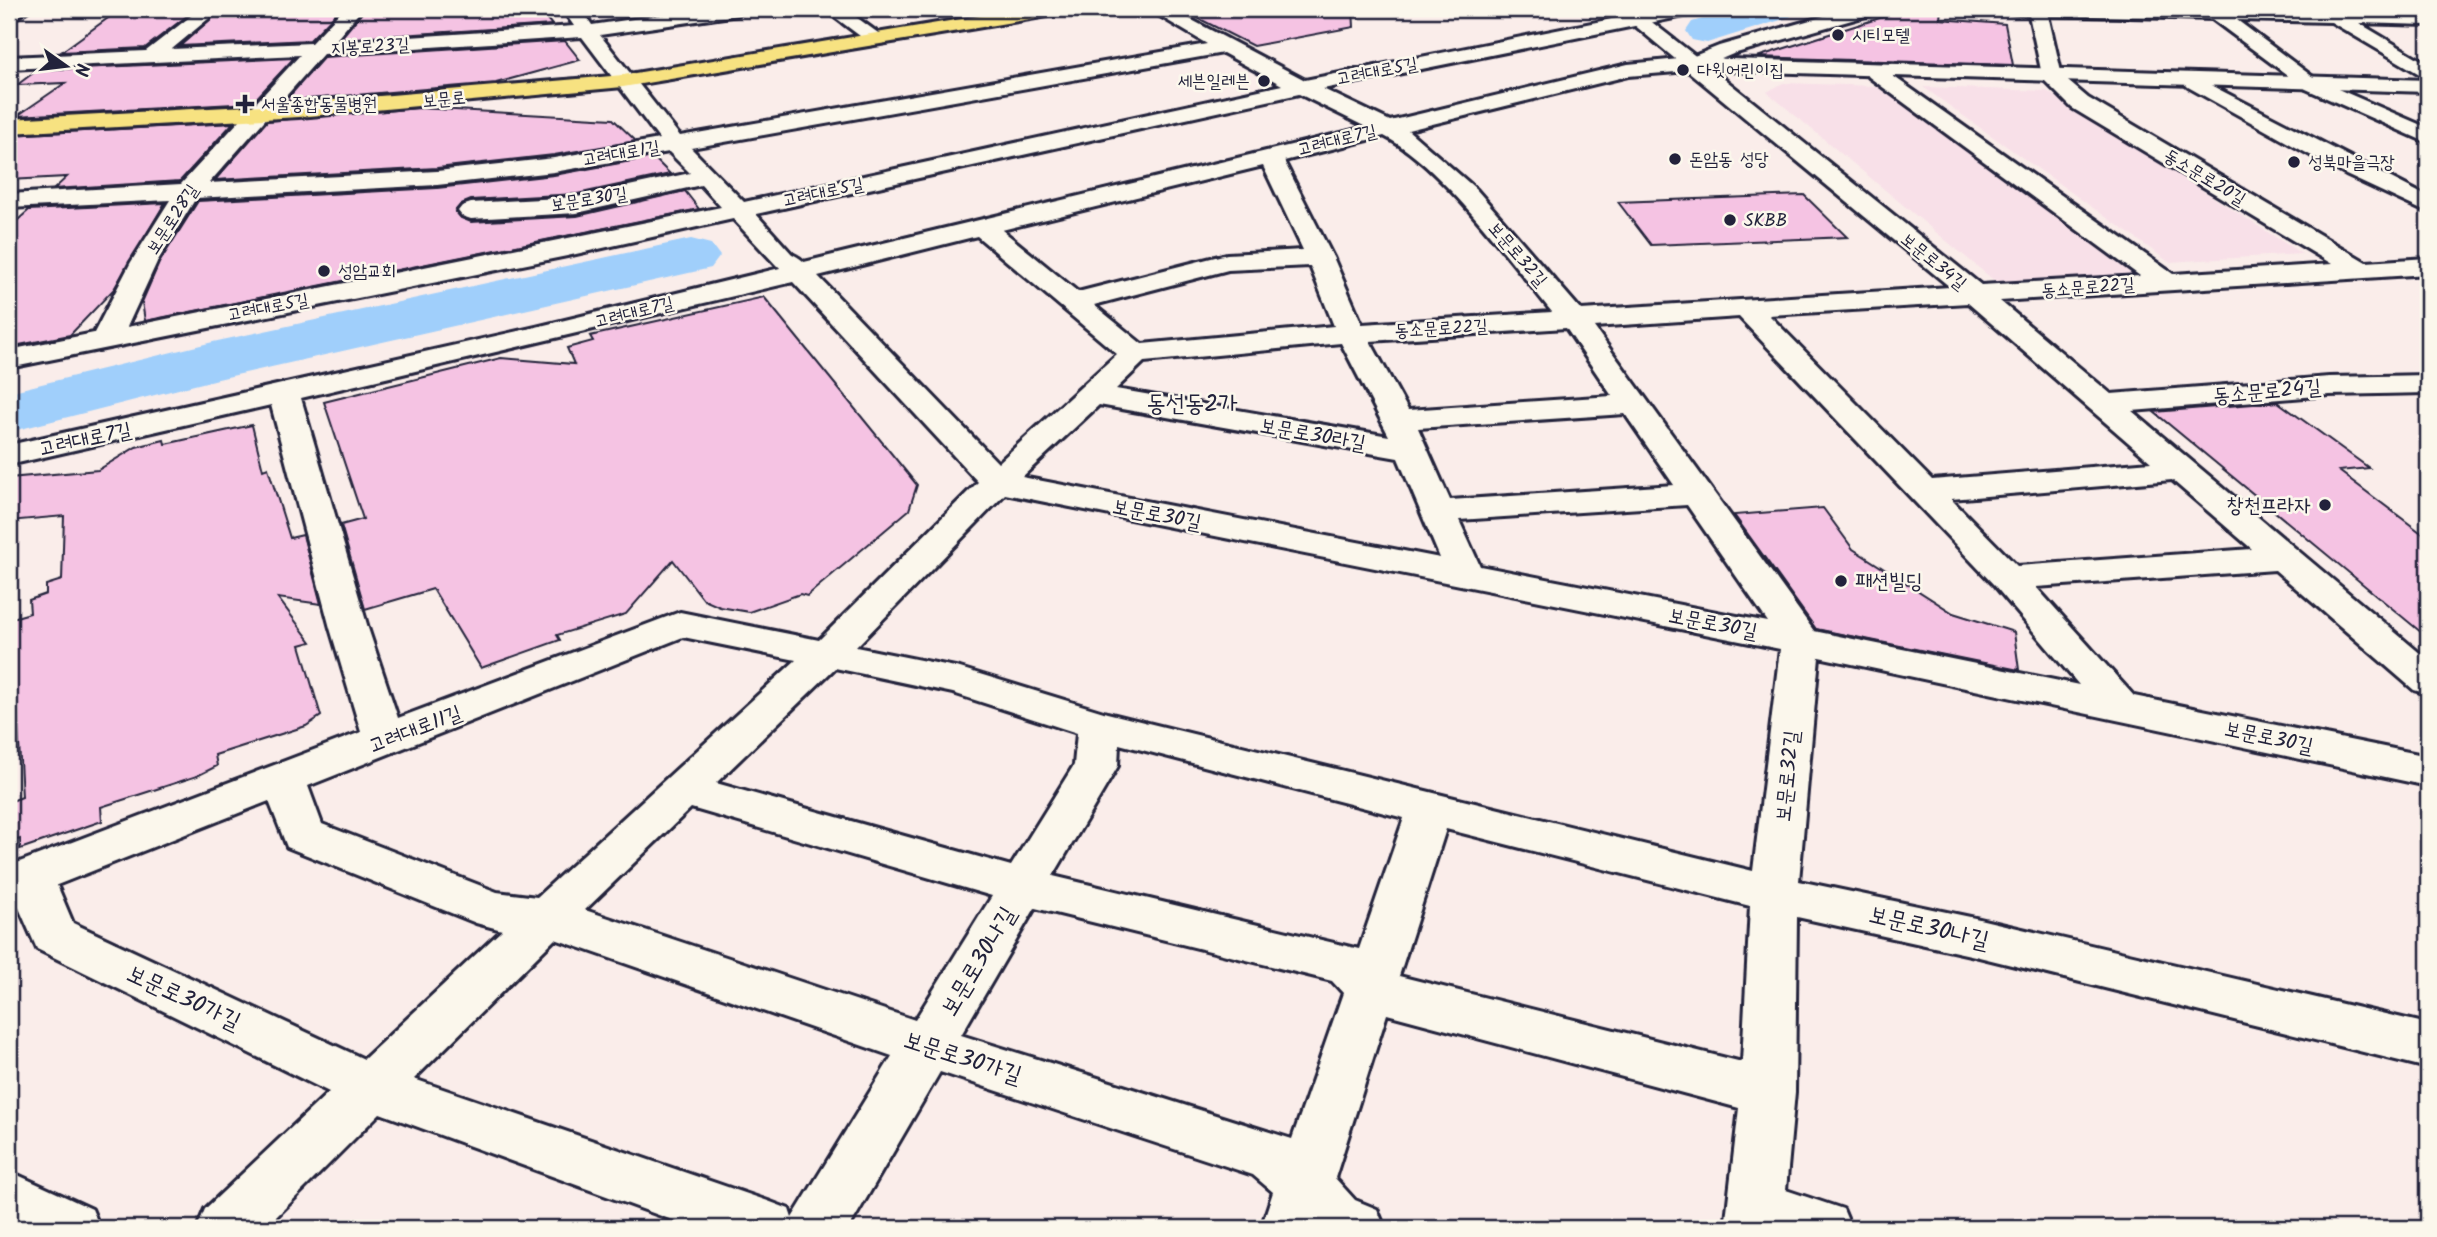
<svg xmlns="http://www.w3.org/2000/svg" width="2437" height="1237" font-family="Kalam,'Poor Story',sans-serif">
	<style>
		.built { fill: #f8e0e8 }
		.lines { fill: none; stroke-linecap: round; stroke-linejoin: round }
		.river { fill: #a0cffb; fill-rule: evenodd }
		.building { fill: #f5c3e3; stroke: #22223b; stroke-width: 2 }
		.street-casing { stroke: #22223b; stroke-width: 6 }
		.secondary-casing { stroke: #22223b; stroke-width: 6 }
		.primary-casing { stroke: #22223b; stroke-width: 6 }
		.street { fill: #fbf7ec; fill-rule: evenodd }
		.secondary { fill: #fbf7ec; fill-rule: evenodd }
		.primary { fill: #f7e281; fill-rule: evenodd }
		.poi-dot { fill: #22223b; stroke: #fbf7ec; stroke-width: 2.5 }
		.labels { text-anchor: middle; stroke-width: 5; stroke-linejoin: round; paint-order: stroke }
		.far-poi-label { font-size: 18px; fill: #22223b; stroke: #fbf7ec; text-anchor: start }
		.far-street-label { font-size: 18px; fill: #22223b; stroke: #fbf7ec }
		.street-label { font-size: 21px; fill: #22223b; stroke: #fbf7ec }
		.poi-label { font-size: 21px; fill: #22223b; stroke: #fbf7ec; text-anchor: end }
		.quarter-label { font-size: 24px; fill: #22223b; stroke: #fbf7ec }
		.near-street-label { font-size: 24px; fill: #22223b; stroke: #fbf7ec }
	</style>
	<rect width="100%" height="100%" fill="#faedea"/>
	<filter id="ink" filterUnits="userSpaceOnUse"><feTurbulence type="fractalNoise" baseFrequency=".0143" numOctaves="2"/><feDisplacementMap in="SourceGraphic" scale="14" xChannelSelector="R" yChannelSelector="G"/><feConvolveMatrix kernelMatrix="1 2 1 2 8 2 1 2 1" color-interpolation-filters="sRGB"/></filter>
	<g filter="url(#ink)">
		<!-- built -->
		<g class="built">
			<polygon points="1783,83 1877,86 2151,272 2002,287 1767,92"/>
			<polygon points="1923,87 2047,91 2302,254 2169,262"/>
		</g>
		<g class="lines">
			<!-- river -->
			<g class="river">
				<polygon points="1735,9 1796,9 1790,17 1707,43 1692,40 1686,31 1692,22"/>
				<polygon points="691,239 711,244 720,256 711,268 218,379 9,432 9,392 213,342"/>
			</g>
		</g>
		<!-- building -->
		<g class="building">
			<polygon points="141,9 196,9 145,48 61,52 115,13"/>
			<polygon points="222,9 340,9 310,40 180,46"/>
			<polygon points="365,9 539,9 552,25 340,39"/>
			<polygon points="1180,9 1353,9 1354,27 1253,46"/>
			<polygon points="1908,9 1941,9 1940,19 2005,24 2013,65 1757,57"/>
			<polygon points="565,41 580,60 496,83 285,101 324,57"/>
			<polygon points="294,58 252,103 17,116 65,83 17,85 37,70"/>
			<polygon points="419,108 613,119 636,141 554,155 437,168 215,180 267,121"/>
			<polygon points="233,123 180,181 54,189 67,177 9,180 9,135"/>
			<polygon points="653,157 670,174 577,194 471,200 461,204 455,211 461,218 471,222 577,216 685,191 699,209 145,321 142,302 159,263 198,201 437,188 554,175"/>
			<polygon points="1804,195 1847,237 1651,245 1618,202"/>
			<polygon points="165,203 114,289 70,335 9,347 9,228 29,210"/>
			<polygon points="764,297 917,485 909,510 807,596 800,594 749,612 720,607 704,600 673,560 626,614 557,635 560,640 481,668 433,589 365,609 341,525 363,519 324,402 501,358 574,364 567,348 593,341 590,336"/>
			<polygon points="2278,402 2369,468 2339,471 2428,538 2428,638 2154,412"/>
			<polygon points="252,425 263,470 268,468 290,538 303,535 321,604 278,598 311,642 300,645 321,716 306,726 215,755 217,766 197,776 101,807 102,821 20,849 20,839 9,842 9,802 22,797 17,706 9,708 9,619 30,613 29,600 46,594 46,585 62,580 64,516 9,521 9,478 98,470 136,447 164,440 165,444"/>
			<polygon points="1823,508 1853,549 1953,613 2014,632 2019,670 1816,629 1734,515"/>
		</g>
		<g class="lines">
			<!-- street casing -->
			<g class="street-casing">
				<g id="street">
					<polygon points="9,9 30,9 9,22"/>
					<path d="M200,9h20l-48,40 139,-6 32,-34h19l-28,33 240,-16 -9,-13 3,-4h13l11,16 110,-16h45l-9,6 -138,20 80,101 527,-92 -59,-35h23l134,71 357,-71h36l-9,6 -366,74 67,32 238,-57 61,-6 30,-12 130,-37h29l-2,4 -143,41 -26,11 274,220 159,-9 -271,-199 -3,-4 3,-4h14l290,205 159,-10 -260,-156 -29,-29 -14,-64 -20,-2 -2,-4h232l189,4v12l-69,-2 69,41v15l-97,-57 -94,-2 80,60 111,48v15l-122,-54 -94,-70 -164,-4 14,61 26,22 278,164 62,-4v16l-428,27 111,93 218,-17 99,-2v18l-99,2 -197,16 296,249v34l-14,-4 -139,-120 -239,17 98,109 294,60v30l-609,-129 -20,224 176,37 453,106v44l-453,-112 -178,-39 -2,175 -9,98 57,19 8,19h-126l14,-120 -352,-94 -52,164 20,22 22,9 8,19h-124l12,-36 -20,-17 -313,-103 -91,156h-155l-314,-115 -115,115h-68l8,-19 124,-117 -292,-143 -21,-48 -7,2v-37l352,-134 -31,-104 -59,-223 -262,60v-20l527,-118 248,-60 -7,-1 -44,-47 -166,37 -558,112v-18l85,-17 37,-71 39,-62 -161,8v-14l172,-10 119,-129 -291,14v-12l137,-6zM582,37l77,102 -105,19 -117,13 -228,12 114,-129zM1223,53l59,32 -538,117 -53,-54zM1688,71l262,216 -369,23 -105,-121 -68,-59 220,-54zM1299,94l67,33 -566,136 -44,-49zM1384,136c56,28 127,126 168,176l-190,12 -29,-67 -49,-96zM669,152l21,21 -113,24 -106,6 -9,3 -4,5 4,5 9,3 106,-6 124,-28 20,22 -594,120 30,-65 39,-64 241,-13 117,-13zM1263,166l40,84 -76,4 -149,38 -76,-62zM977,236l140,118 -119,109 -180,-187zM1310,266l24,60 -192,18 -48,-39 134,-35zM793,282l185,200 -159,158 -139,-28 -282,106 -30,-90 -67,-230zM1968,303l183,159 -219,18 -163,-165zM1739,317l256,269 84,99 -265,-54 -220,-304zM1566,328l46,68 -204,14 -38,-69zM1341,343l48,93 -273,-47 28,-27zM1099,405l299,53 42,100 -418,-81zM1625,414l49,71 -224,15 -32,-72zM2172,480l80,69 -235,17 -66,-67zM1005,494l775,155 -27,222 -646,-158 -147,-45 -104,-21zM1687,505l81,117 -288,-56 -21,-46zM683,637l113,23 -259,237 -40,-5 -175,-68 -14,-38zM835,668l118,25 124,40 -3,32 -63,101 -295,-83zM1119,744l285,74 -45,131 -306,-73 65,-110zM269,801l18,46 189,76 26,7 -138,129 -291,-136 -16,-38zM691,808l301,88 -77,124 -330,-110zM1446,829l304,77 -8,156 -343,-86zM1035,908l297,73 11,12 -51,146 -331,-104zM555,939l337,117 -100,162 -3,-9 -21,-8 -354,-122z"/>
					<polygon points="824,9 845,9 885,38 882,42 868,42"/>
					<polygon points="2195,77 2428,197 2428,213 2346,175 2188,87 2184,83 2188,79"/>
					<polygon points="9,1171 92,1209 100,1228 9,1226"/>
				</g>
			</g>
			<!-- secondary casing -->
			<g class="secondary-casing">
				<g id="secondary">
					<polygon points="1615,9 1635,9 1698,58 2428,80 2428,92 1693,70 1686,68"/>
					<path d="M786,252c11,3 19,9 26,19l-4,6h-20l-15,-17 4,-6z"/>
				</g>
			</g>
			<!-- primary casing -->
			<g class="primary-casing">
				<polygon id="primary" points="1022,9 1063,9 1054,15 623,87 299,117 9,133 9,119 299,103 623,75"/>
			</g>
			<!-- street -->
			<use href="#street" class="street"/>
			<!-- secondary -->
			<use href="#secondary" class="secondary"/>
			<!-- primary -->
			<use href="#primary" class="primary"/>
		</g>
	</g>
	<!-- markers -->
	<g class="poi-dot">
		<circle cx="1838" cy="35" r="7"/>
		<circle cx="1683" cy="70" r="7"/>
		<circle cx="1264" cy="81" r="7"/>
		<path d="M241.5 93.5h7v7h7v7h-7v7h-7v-7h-7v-7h7z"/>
		<circle cx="1675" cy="159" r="7"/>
		<circle cx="2294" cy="162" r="7"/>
		<circle cx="1730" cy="220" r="7"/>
		<circle cx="324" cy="271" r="7"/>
		<circle cx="2325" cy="505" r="7"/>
		<circle cx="1841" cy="581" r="7"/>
	</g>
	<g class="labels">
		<!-- far-poi labels -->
		<g class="far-poi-label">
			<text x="1852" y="41">시티모텔</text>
			<text x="1697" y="76">다윗어린이집</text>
			<text x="1250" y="87" text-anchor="end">세븐일레븐</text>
			<text x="261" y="110">서울종합동물병원</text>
			<text x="1689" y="165">돈암동 성당</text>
			<text x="2308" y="168">성북마을극장</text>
			<text x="1744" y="226">SKBB</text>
			<text x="338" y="277">성암교회</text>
		</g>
		<!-- far-street labels -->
		<g class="far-street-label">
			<text transform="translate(370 46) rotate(-3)" y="6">지봉로23길</text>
			<text transform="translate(1377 71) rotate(-11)" y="6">고려대로5길</text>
			<text transform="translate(444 99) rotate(-5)" y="6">보문로</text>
			<text transform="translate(1337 140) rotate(-14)" y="6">고려대로7길</text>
			<text transform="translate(621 153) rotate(-10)" y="6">고려대로1길</text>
			<text transform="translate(2205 177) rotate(31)" y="6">동소문로20길</text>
			<text transform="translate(823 192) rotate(-12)" y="6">고려대로5길</text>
			<text transform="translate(589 199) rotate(-9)" y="6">보문로30길</text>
			<text transform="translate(172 219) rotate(-57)" y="6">보문로28길</text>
			<text transform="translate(1518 254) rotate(49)" y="6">보문로32길</text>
			<text transform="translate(1934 261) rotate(39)" y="6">보문로34길</text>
			<text transform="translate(2088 287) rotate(-4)" y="6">동소문로22길</text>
			<text transform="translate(268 307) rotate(-11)" y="6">고려대로5길</text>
			<text transform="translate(634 312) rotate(-14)" y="6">고려대로7길</text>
			<text transform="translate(1441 328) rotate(-3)" y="6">동소문로22길</text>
		</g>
		<!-- street labels -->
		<g class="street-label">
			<text transform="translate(2267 391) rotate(-5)" y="7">동소문로24길</text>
			<text transform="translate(1313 434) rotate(10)" y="7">보문로30라길</text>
			<text transform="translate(85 439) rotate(-12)" y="7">고려대로7길</text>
			<text transform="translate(1157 514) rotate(11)" y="7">보문로30길</text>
			<text transform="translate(1713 623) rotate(11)" y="7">보문로30길</text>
			<text transform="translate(415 729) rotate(-21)" y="7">고려대로11길</text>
			<text transform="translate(2269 737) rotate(12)" y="7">보문로30길</text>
			<text transform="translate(1787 776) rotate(-84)" y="7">보문로32길</text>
		</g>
		<!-- poi labels -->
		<g class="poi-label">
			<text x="2311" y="512">창천프라자</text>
			<text x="1855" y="588" text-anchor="start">패션빌딩</text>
		</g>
		<!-- quarter labels -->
		<g class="quarter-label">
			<text x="1192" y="411">동선동2가</text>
		</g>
		<!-- near-street labels -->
		<g class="near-street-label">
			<text transform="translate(1929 927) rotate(13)" y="8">보문로30나길</text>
			<text transform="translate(978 961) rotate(-59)" y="8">보문로30나길</text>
			<text transform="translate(184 997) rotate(25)" y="8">보문로30가길</text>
			<text transform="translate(963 1057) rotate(18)" y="8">보문로30가길</text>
		</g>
	</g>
	<!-- margin -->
	<rect width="2437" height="1237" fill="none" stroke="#fbf7ec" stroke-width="35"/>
	<rect x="18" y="18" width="2402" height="1202" fill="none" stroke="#22223b" stroke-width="2.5" filter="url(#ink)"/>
	<!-- north arrow -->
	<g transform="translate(66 66) rotate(104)" stroke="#fbf7ec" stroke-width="5" paint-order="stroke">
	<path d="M0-5L12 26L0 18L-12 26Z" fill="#22223b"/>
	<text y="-10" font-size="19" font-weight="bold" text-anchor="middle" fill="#22223b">N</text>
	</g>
</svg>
